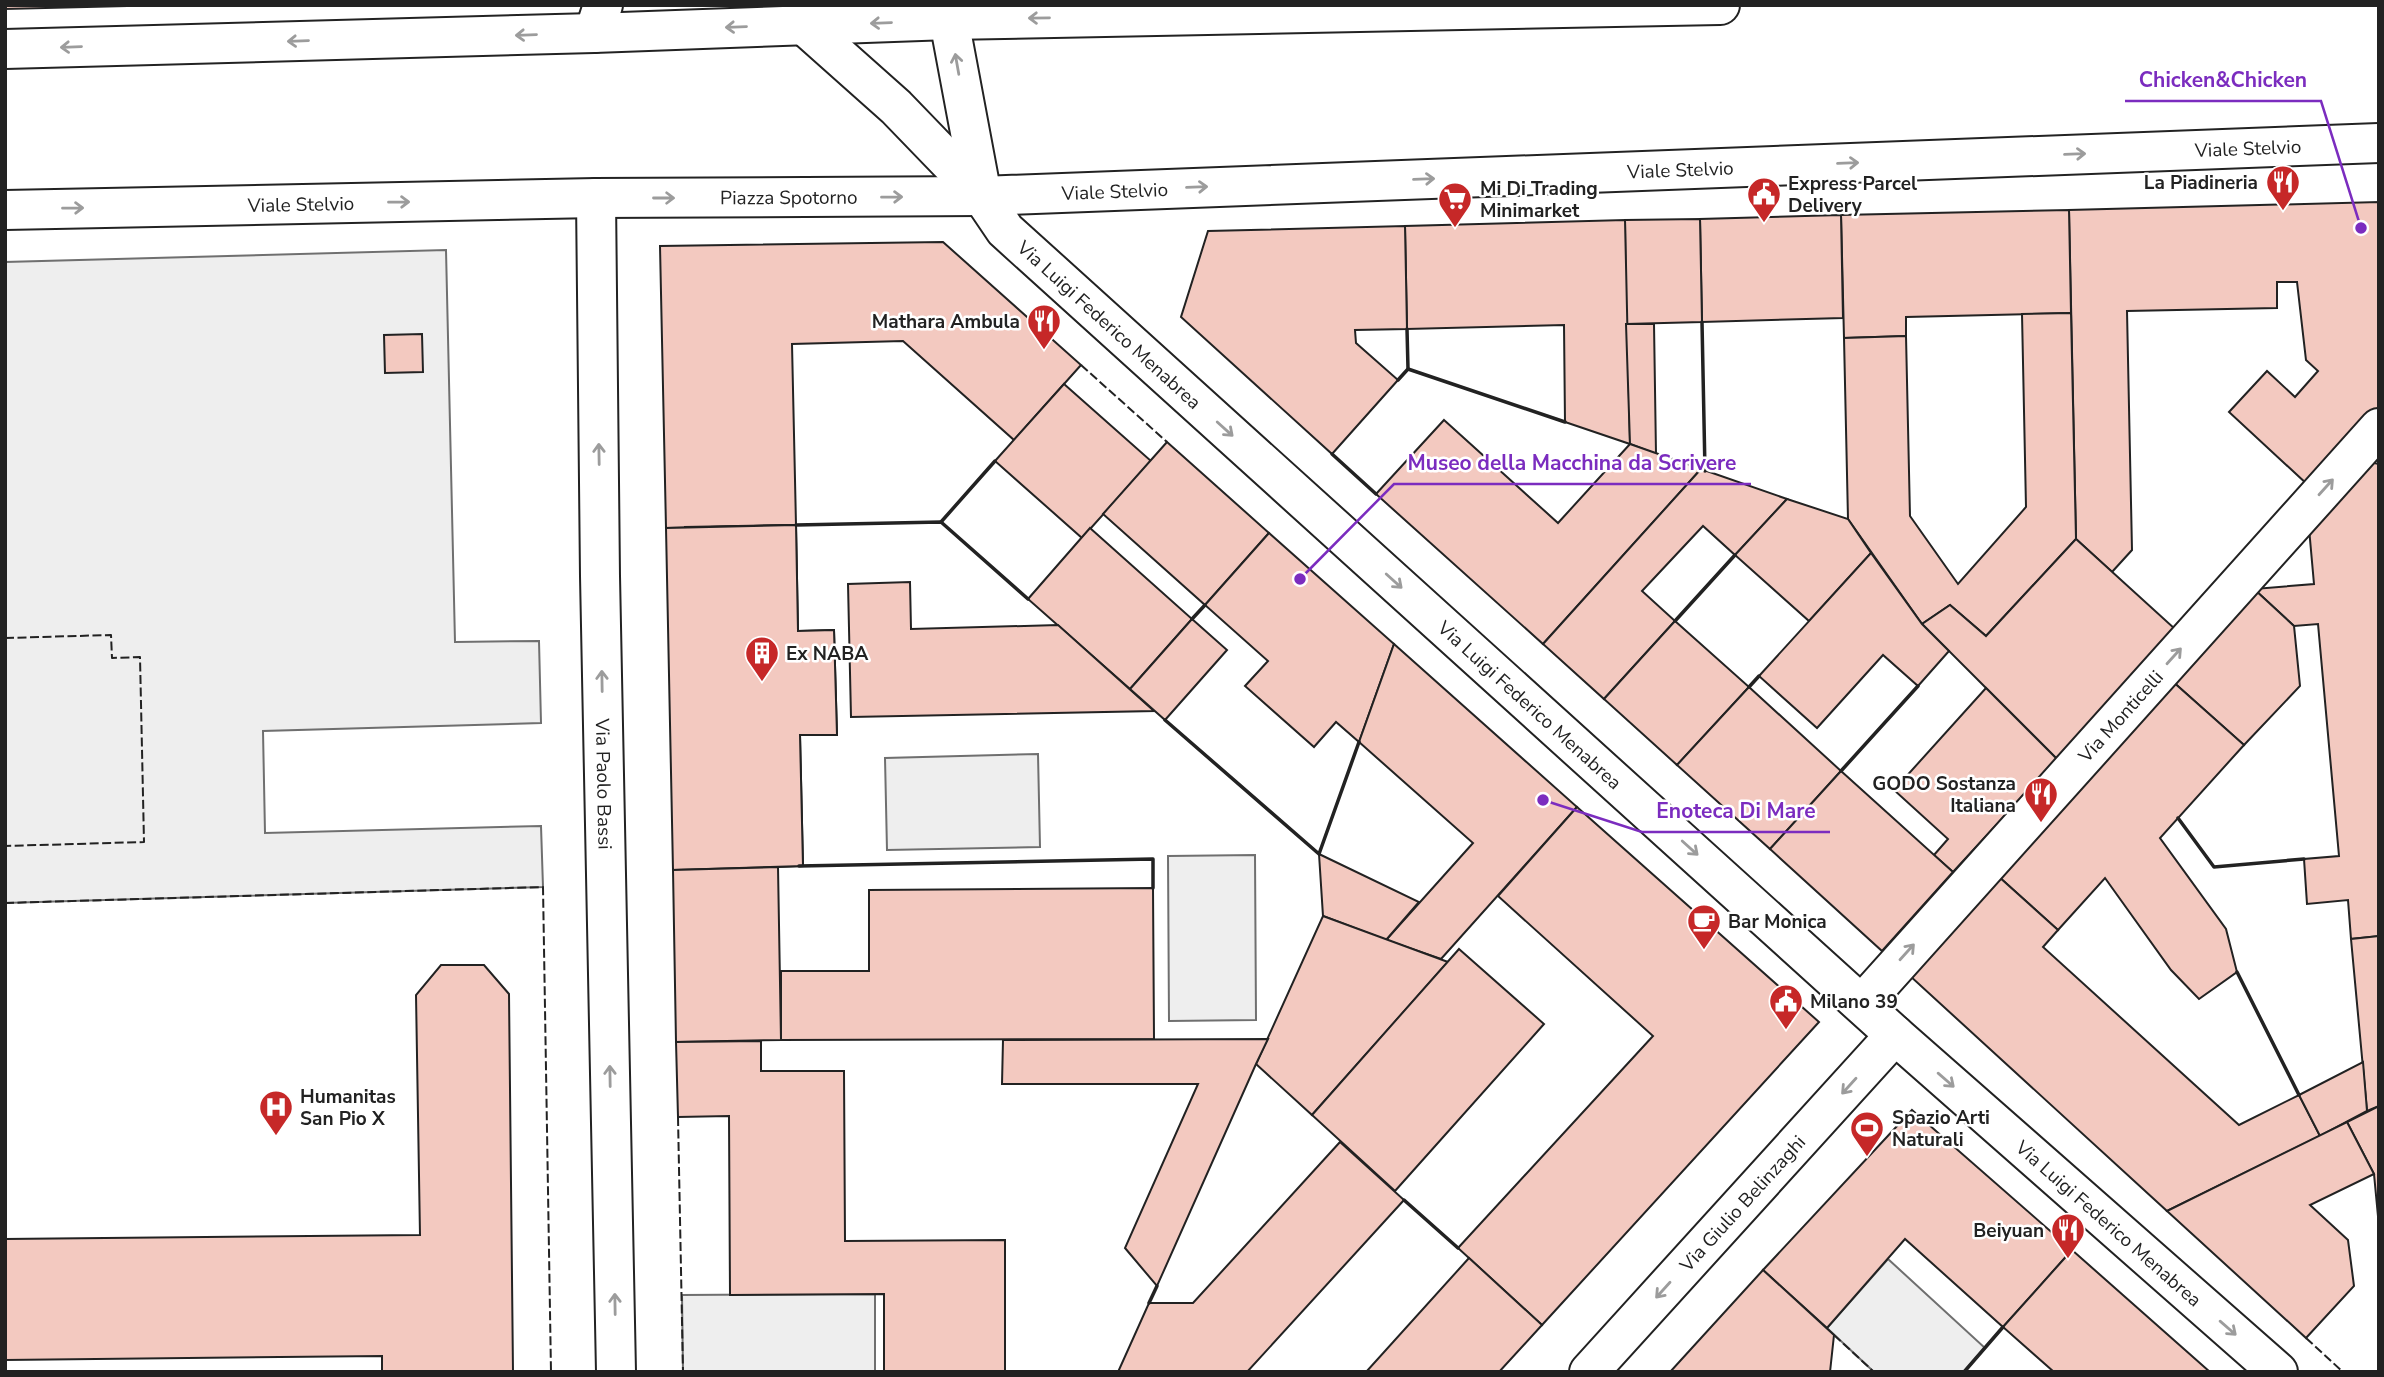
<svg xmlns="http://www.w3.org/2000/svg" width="2384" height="1377" font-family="'Nunito Sans',sans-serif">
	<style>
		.green { fill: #eee; stroke: #6f6f6f; stroke-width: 2 }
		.building { fill: #f3c9c0; stroke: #222; stroke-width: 2 }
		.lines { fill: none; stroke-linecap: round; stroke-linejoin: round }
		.minor-casing { stroke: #222; stroke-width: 42 }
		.secondary-casing { stroke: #222; stroke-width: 42 }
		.minor { stroke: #fff; stroke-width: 38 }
		.secondary { stroke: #fff; stroke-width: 38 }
		.fence { stroke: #222; stroke-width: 2; stroke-dasharray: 9 3.5; stroke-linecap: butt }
		.wall { stroke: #222; stroke-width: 3.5 }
		.oneway { stroke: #9c9c9c }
		.labels { text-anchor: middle; stroke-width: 5; stroke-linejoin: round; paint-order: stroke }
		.street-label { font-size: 19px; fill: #222; stroke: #fff }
		.poi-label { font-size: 19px; font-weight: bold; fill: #222; stroke: #fff; text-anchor: start }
		.leader { fill: none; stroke: #7b2cbf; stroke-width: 2.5 }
		.callout-dot { fill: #7b2cbf; stroke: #fff; stroke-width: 2.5 }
		.callout-label { font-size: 21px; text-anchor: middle; font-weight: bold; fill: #7b2cbf; stroke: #fff; stroke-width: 5; stroke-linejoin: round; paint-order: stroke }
	</style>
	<rect width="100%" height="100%" fill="#fff"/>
	<!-- green -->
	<g class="green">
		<polygon points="446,250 455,642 539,641 541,723 263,731 265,833 541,826 543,887 5,903 5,262"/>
		<polygon points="1038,754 1040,847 887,850 885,758"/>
		<polygon points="1255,855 1256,1020 1169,1021 1168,856"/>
		<polygon points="1888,1259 1985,1348 1964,1372 1874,1372 1827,1328"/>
		<polygon points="875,1294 875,1372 683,1372 682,1295"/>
	</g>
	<!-- building -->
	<g class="building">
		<polygon points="5,5 169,5 5,9"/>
		<polygon points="2379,202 2379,407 2308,485 2229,412 2267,371 2295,397 2318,371 2306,360 2297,282 2277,282 2277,308 2127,311 2132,550 2112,572 2076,539 2069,210"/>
		<polygon points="2069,210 2071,313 1906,317 1906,336 1844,338 1841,215"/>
		<polygon points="1841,215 1843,318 1702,322 1700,219"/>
		<polygon points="1700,219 1702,322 1626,324 1625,220"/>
		<polygon points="1625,220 1630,444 1565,422 1564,325 1407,329 1405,226"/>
		<polygon points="1405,226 1407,329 1355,330 1356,343 1398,380 1332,454 1181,317 1208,231"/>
		<polygon points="943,242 1081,365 1014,440 903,341 792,344 796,525 666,528 660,246"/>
		<polygon points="2071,313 2076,539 1986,636 1950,605 1922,624 1848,519 1844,338 1906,336 1910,516 1958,584 2026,507 2022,314"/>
		<polygon points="1626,324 1654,324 1656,454 1630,444"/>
		<polygon points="422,334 423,372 385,373 384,335"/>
		<polygon points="1064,384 1151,461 1082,538 995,461"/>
		<polygon points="1444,420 1558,523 1630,444 1701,469 1543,644 1376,494"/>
		<polygon points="1167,442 1269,533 1205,605 1103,514"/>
		<polygon points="2369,462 2379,464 2379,936 2351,939 2348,900 2307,904 2304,859 2339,856 2318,624 2294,626 2254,589 2314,584 2309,528"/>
		<polygon points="1701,469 1787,499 1735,555 1703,526 1642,591 1675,621 1604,699 1543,644"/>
		<polygon points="1787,499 1848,519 1871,553 1809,621 1735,555"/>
		<polygon points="796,525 798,631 834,630 837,735 800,735 803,866 691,870 685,527"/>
		<polygon points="796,525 798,631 834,630 837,735 800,735 803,866 673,870 666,528"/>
		<polygon points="1090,528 1192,619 1130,689 1028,599"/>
		<polygon points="1269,533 1394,644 1359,742 1336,722 1314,747 1245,686 1268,661 1205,605"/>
		<polygon points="2076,539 2175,629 2057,759 1922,624 1950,605 1986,636"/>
		<polygon points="1871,553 1922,624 1949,651 1918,686 1883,655 1817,728 1759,676"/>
		<polygon points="910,582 911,629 1058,625 1154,711 851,717 848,584"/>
		<polygon points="2254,589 2294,626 2300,686 2244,745 2171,680"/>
		<polygon points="1192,619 1227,650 1165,720 1130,689"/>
		<polygon points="1675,621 1749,687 1677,765 1604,699"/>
		<polygon points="1394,644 1577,807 1441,959 1386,940 1473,843 1359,742"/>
		<polygon points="2171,680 2244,745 2160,838 2226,929 2237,972 2199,999 2171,970 2105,878 2058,930 1998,876"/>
		<polygon points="1749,687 1841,771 1770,849 1677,765"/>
		<polygon points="1986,688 2057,759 1953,872 1934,855 1948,839 1894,790"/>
		<polygon points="1841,771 1953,872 1882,951 1770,849"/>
		<polygon points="1577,807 1819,1022 1542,1325 1458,1248 1653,1036 1498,896"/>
		<polygon points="1319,854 1419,902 1386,940 1323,916"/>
		<polygon points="778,867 781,1040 676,1042 673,870"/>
		<polygon points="1998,876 2058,930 2043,947 2239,1125 2299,1095 2320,1136 2167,1211 1909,975"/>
		<polygon points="1153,888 1154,1039 781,1040 781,971 869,971 869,890"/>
		<polygon points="1323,916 1448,962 1312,1115 1256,1064"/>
		<polygon points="2379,936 2379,1106 2367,1111 2351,939"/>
		<polygon points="1459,949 1544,1024 1395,1191 1312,1115"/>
		<polygon points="441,965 484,965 509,994 513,1372 382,1372 382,1356 5,1360 5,1239 420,1235 416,995"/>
		<polygon points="1268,1039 1256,1064 1157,1286 1125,1248 1198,1084 1002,1084 1003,1040"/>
		<polygon points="761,1041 761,1071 844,1071 845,1241 1005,1240 1005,1372 884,1372 884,1294 730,1295 729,1116 678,1117 676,1042"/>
		<polygon points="2363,1062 2367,1111 2320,1136 2299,1095"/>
		<polygon points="2379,1106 2379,1227 2374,1174 2347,1122"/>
		<polygon points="1912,1110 2072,1250 2003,1327 1905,1239 1827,1328 1763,1270"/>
		<polygon points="2347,1122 2374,1174 2310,1205 2348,1240 2354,1286 2306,1338 2167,1211"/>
		<polygon points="1340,1142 1404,1200 1247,1372 1118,1372 1149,1303 1193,1303"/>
		<polygon points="2072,1250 2210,1372 2054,1372 2003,1327"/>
		<polygon points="1469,1258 1542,1325 1499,1372 1366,1372"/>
		<polygon points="1763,1270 1834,1335 1830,1372 1670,1372"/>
	</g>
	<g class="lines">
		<!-- minor casing -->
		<g class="minor-casing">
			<g id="minor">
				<polyline points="594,33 603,5"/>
				<path id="s1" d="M982,196l23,34 890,805 383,337"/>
				<path id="s2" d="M596,198l4,378 16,796"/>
				<path id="s3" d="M1862,1004l517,-576"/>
				<path id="s4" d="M1589,1372l306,-337"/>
			</g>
		</g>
		<!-- secondary casing -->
		<g class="secondary-casing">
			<g id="secondary">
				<polyline points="949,20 982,196"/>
				<polyline points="805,26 896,107 982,196"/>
				<polyline points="5,49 594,33 949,20 1720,5"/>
				<path id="s5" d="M5,210l591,-12 386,-2 1397,-53"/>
			</g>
		</g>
		<!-- minor -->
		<use href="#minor" class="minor"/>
		<!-- secondary -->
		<use href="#secondary" class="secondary"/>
		<!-- fence -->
		<g class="fence">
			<polyline points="1081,365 1167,442"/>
			<polyline points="5,638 111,635 112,658 140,657 144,842 5,846"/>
			<polyline points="5,903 543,887 551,1372"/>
			<polyline points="678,1117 683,1372"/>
			<polyline points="1834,1335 1874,1372"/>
			<polyline points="2306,1338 2343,1372"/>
		</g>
		<!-- wall -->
		<g class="wall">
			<polyline points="1702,322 1705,471"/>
			<polyline points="1408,369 1565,422"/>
			<polyline points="1398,380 1408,369 1407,329"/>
			<polyline points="1332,454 1376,494"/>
			<polyline points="941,522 995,461"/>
			<polyline points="796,525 941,522 1028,599"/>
			<polyline points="1192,619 1205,605"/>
			<polyline points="1675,621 1735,555"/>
			<polyline points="1749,687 1759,676"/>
			<polyline points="1165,720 1319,854 1359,742"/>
			<polyline points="1841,771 1918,686"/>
			<polyline points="2178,818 2214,867 2304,859"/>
			<polyline points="799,866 1153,859 1153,888"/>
			<polyline points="2237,972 2299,1095"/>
			<polyline points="1404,1200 1458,1248"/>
			<polyline points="1149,1303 1157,1286"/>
			<polyline points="1964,1372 2003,1327"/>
		</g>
	</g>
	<!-- one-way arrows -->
	<defs><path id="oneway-shaft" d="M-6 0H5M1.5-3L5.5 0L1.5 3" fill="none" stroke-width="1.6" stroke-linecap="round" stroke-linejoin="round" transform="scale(1.75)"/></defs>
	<g class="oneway">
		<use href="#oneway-shaft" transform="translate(1039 18) rotate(179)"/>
		<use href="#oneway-shaft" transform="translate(881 23) rotate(178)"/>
		<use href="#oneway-shaft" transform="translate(736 27) rotate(178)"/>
		<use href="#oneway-shaft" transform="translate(526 35) rotate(178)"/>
		<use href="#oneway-shaft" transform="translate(298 41) rotate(178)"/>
		<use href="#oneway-shaft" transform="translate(71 47) rotate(178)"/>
		<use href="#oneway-shaft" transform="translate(957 64) rotate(-100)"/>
		<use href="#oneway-shaft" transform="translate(2075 154) rotate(-2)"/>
		<use href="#oneway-shaft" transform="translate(1848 163) rotate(-2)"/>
		<use href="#oneway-shaft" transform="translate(1424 179) rotate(-2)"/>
		<use href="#oneway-shaft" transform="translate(1197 187) rotate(-2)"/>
		<use href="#oneway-shaft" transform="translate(892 197) rotate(-1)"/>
		<use href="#oneway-shaft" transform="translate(664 198)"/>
		<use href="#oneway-shaft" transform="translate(399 202) rotate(-1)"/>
		<use href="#oneway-shaft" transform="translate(73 208) rotate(-1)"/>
		<use href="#oneway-shaft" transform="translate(1225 429) rotate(42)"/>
		<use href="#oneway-shaft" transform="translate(599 454) rotate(-91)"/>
		<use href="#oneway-shaft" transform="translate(2326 487) rotate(-48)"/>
		<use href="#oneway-shaft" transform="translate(1394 581) rotate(42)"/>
		<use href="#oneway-shaft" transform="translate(2174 656) rotate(-48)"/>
		<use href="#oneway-shaft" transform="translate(602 681) rotate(-91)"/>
		<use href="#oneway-shaft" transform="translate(1690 848) rotate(42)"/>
		<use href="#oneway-shaft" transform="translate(1907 952) rotate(-48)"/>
		<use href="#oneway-shaft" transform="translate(610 1076) rotate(-91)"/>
		<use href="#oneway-shaft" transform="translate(1946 1080) rotate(41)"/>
		<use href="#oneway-shaft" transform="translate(1849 1086) rotate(132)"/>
		<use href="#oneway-shaft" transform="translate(1663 1290) rotate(132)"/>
		<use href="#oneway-shaft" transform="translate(615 1304) rotate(-91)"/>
		<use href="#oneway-shaft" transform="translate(2228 1328) rotate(41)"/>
	</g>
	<!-- icons -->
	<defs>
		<g id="restaurant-pin" transform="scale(1.75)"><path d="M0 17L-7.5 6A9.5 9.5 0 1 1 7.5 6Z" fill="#c62828" stroke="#fff"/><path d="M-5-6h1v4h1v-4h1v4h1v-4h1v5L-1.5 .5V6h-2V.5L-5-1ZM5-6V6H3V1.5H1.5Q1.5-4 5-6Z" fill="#fff"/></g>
		<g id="civic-pin" transform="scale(1.75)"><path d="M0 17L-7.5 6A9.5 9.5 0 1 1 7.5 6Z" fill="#c62828" stroke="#fff"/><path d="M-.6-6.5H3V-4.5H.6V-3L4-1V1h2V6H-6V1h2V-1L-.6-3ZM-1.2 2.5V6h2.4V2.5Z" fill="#fff"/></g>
		<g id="supermarket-pin" transform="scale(1.75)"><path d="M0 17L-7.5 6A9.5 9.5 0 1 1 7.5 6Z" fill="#c62828" stroke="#fff"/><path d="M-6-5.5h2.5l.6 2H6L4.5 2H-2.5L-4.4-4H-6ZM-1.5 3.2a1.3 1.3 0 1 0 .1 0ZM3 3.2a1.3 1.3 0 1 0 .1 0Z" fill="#fff"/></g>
		<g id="building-pin" transform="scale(1.75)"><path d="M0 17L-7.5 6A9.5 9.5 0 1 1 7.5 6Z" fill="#c62828" stroke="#fff"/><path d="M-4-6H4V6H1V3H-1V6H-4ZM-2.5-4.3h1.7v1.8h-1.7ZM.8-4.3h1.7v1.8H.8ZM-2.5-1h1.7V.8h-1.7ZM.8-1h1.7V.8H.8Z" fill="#fff"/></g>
		<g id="cafe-pin" transform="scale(1.75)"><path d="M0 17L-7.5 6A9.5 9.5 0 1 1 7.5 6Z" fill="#c62828" stroke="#fff"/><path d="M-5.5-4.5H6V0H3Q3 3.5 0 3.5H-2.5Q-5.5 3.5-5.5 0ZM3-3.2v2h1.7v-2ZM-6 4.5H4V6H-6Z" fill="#fff"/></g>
		<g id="hospital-pin" transform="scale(1.75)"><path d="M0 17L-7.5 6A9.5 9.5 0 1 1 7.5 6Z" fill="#c62828" stroke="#fff"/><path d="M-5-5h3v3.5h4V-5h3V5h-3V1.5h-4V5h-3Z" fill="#fff"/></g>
		<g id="stadium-pin" transform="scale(1.75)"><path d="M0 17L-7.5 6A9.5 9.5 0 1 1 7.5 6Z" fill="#c62828" stroke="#fff"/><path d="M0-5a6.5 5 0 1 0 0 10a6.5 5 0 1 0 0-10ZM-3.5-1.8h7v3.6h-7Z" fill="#fff"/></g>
	</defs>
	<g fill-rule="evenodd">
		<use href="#restaurant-pin" x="2283" y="182"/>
		<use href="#civic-pin" x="1764" y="194"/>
		<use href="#supermarket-pin" x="1455" y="199"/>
		<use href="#restaurant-pin" x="1044" y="321"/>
		<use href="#building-pin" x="762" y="653"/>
		<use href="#restaurant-pin" x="2041" y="794"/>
		<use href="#cafe-pin" x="1704" y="921"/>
		<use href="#civic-pin" x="1786" y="1001"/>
		<use href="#hospital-pin" x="276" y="1107"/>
		<use href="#stadium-pin" x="1867" y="1128"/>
		<use href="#restaurant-pin" x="2068" y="1230"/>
	</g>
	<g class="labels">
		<!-- street labels -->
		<g class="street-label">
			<text dy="7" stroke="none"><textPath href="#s5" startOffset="2244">Viale Stelvio</textPath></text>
			<text dy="7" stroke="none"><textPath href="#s5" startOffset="1676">Viale Stelvio</textPath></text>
			<text dy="7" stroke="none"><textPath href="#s5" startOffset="1110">Viale Stelvio</textPath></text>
			<text dy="7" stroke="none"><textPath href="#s5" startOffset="784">Piazza Spotorno</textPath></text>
			<text dy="7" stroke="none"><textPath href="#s5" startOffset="296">Viale Stelvio</textPath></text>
			<text dy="7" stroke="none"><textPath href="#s1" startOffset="182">Via Luigi Federico Menabrea</textPath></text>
			<text dy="7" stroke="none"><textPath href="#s1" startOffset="749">Via Luigi Federico Menabrea</textPath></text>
			<text dy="7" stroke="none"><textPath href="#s3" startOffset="387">Via Monticelli</textPath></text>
			<text dy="7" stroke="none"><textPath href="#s2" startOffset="586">Via Paolo Bassi</textPath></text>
			<text dy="7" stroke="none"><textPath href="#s4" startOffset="228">Via Giulio Belinzaghi</textPath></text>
			<text dy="7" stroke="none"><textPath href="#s1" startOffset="1526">Via Luigi Federico Menabrea</textPath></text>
		</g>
		<!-- poi labels -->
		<g class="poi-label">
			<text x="2258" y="189" text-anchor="end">La Piadineria</text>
			<text x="1788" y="190">Express Parcel<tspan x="1788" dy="22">Delivery</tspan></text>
			<text x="1480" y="195">Mi Di Trading<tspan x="1480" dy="22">Minimarket</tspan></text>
			<text x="1020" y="328" text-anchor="end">Mathara Ambula</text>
			<text x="786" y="660">Ex NABA</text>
			<text x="2016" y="790" text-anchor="end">GODO Sostanza<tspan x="2016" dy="22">Italiana</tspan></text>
			<text x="1728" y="928">Bar Monica</text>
			<text x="1810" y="1008">Milano 39</text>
			<text x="300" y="1103">Humanitas<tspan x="300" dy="22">San Pio X</tspan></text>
			<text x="1892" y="1124">Spazio Arti<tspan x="1892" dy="22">Naturali</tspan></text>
			<text x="2044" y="1237" text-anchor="end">Beiyuan</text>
		</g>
	</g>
	<!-- callouts -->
	<path class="leader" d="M2361 228L2321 101H2125M1300 579L1394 484H1751M1543 800L1642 832H1830"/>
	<g class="callout-dot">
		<circle cx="2361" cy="228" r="7"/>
		<circle cx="1300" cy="579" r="7"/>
		<circle cx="1543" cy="800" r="7"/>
	</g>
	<g class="callout-label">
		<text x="2223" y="87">Chicken&amp;Chicken</text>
		<text x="1572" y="470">Museo della Macchina da Scrivere</text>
		<text x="1736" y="818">Enoteca Di Mare</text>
	</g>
	<!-- border -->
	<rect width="2384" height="1377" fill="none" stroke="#222222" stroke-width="14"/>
</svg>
